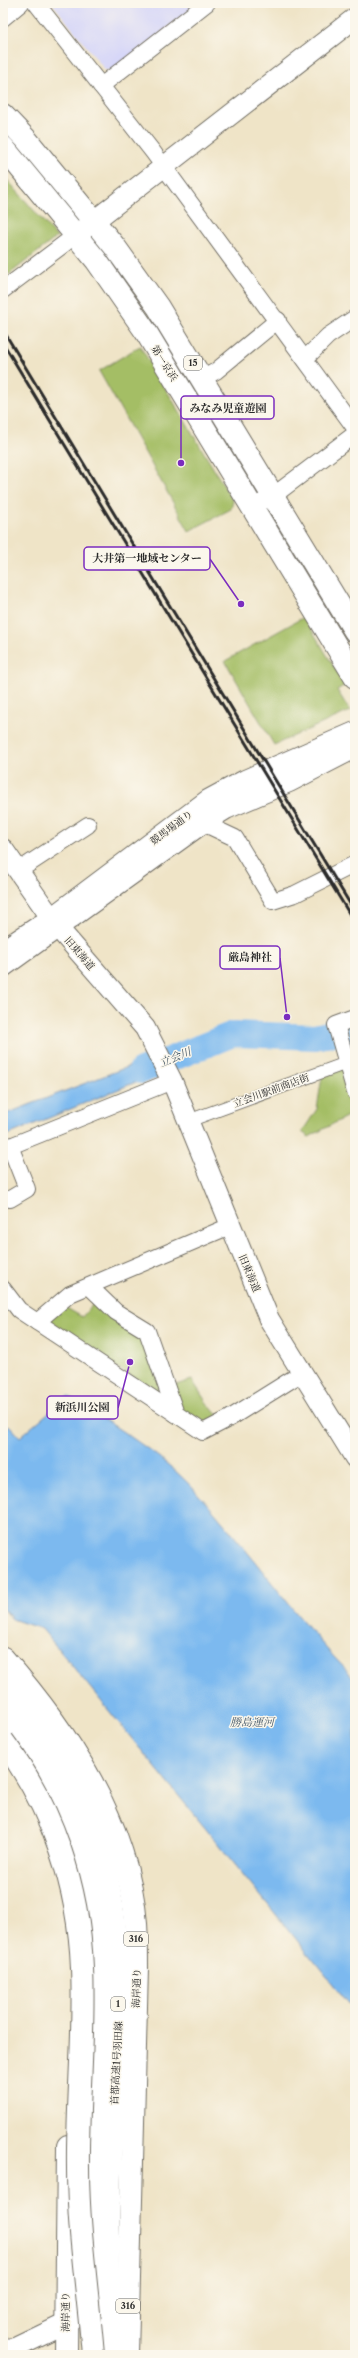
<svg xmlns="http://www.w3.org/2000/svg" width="358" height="2358" font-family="'Libre Caslon Text','Noto Serif JP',serif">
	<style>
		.built { fill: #d7d7f8 }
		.green { fill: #a4be65; stroke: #687448 }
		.water { fill: #7cb9ef; stroke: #54728d }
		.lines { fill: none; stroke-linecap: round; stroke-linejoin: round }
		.river { stroke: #7cb9ef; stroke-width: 26 }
		.pedestrian-casing { stroke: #706c62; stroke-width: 14 }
		.minor-casing { stroke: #706c62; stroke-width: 18 }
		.tertiary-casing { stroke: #706c62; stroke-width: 22 }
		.primary-casing { stroke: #706c62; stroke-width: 24 }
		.trunk-casing { stroke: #706c62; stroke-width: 24 }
		.motorway-casing { stroke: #706c62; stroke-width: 24 }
		.pedestrian { stroke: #fff; stroke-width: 12 }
		.minor { stroke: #fff; stroke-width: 16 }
		.tertiary { stroke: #fff; stroke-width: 20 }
		.primary { stroke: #fff; stroke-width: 22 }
		.trunk { stroke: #fff; stroke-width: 22 }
		.motorway { stroke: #fff; stroke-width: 22 }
		.rail { stroke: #2b2b2b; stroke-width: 3 }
		.motorway-bridge-casing { stroke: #706c62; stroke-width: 24; stroke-linecap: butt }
		.motorway-bridge { stroke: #fff; stroke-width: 22 }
		.labels { text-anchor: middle; stroke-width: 3; stroke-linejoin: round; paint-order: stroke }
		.shield { fill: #fbf7ec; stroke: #696865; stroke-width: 1 }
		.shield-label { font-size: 9px; font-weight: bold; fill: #2b2b2b }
		.street-label { font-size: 10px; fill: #2b2b2b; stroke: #fbf7ec }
		.water-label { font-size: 11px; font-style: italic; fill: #435666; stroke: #fbf7ec }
		.leader { fill: none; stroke: #7b2cbf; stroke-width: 1.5 }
		.callout-dot { fill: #7b2cbf; stroke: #fbf7ec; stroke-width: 1.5 }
		.callout { fill: #fbf7ec; stroke: #7b2cbf; stroke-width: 1.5 }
		.callout-label { font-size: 11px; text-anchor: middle; font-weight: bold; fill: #2b2b2b }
	</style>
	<rect width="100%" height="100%" fill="#fbf7ec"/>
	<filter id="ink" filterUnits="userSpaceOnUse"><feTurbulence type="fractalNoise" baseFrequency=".025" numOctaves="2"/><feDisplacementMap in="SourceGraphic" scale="8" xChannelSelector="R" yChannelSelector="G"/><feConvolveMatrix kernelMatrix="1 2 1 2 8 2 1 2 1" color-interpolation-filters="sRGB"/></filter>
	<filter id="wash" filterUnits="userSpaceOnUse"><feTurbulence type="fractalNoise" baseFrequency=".012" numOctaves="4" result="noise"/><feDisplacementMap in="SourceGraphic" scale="16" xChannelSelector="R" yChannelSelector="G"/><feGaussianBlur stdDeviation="0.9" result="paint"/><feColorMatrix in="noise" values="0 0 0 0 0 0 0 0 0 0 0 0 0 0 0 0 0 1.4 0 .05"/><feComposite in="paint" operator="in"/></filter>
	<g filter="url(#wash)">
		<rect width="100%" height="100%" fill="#efe4c7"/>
		<!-- built -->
		<polygon class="built" points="52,3 199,3 114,71 105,70"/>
		<!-- green -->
		<g class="green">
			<polygon points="3,175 57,237 3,279"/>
			<polygon points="140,346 233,501 231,509 189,531 99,371"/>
			<polygon points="304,617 345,685 337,690 350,711 274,745 225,661"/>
			<polygon points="343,1068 355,1101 355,1112 309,1137 302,1132 317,1109 322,1076"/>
			<polygon points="95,1302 142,1336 163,1388 156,1391 50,1327 50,1317 63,1306 82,1317"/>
			<polygon points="192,1380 207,1403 219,1417 201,1426 182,1410 172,1386"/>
		</g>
		<!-- water -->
		<g class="water">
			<polygon points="171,1050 177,1065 3,1137 3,1115"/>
			<path d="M68,1396c40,27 86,52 120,87 59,62 106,135 167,196v332l-313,-382 -30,-10 -9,-11v-178l6,-5 11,12z"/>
		</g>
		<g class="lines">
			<!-- river -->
			<polyline class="river" points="141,1071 233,1034 315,1037 355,1028"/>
		</g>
	</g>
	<g filter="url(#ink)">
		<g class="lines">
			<!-- pedestrian casing -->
			<g class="pedestrian-casing">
				<polyline id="pedestrian" points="188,1121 355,1060"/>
			</g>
			<!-- minor casing -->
			<g class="minor-casing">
				<g id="minor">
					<polyline points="36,3 153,152 355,428"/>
					<polyline points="3,18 21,3"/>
					<polyline points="101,86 207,3"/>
					<polyline points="3,290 76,235"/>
					<polyline points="305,359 328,336 355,318"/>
					<polyline points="202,379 216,371 278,320"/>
					<polyline points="253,507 273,496 355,434"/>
					<polyline points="203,823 235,838 273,901 295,894 355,864"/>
					<polyline points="18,871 88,825"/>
					<polyline points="355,1018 336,1025 355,1092"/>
					<polyline points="3,1149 172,1081"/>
					<polyline points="10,1199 27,1189 10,1146"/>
					<polyline points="90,1287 116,1312 147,1331 176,1414 203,1432 230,1418 302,1373"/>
					<polyline points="3,1289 19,1310 37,1322 70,1294 230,1226"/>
					<polyline points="37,1322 176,1414"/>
				</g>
			</g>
			<!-- tertiary casing -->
			<g class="tertiary-casing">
				<g id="tertiary">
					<polyline points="76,235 355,18"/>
					<polyline points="3,849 59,929 145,1028 172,1081 269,1319 355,1458"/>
					<polyline points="3,950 51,918 208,800 245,780 355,732"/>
					<polyline points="3,967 203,823 226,809 289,782 355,748"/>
					<polyline points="3,2349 15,2348 65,2324"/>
				</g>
			</g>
			<!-- primary casing -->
			<g class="primary-casing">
				<g id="primary">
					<path d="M3,1658c66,75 124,163 133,265 1,15 1,30 1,45l-10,387"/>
					<polyline points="66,2355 68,2146"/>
				</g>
			</g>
			<!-- trunk casing -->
			<g class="trunk-casing">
				<g id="trunk">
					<polyline points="3,115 26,139 115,247 158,307 355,631"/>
					<polyline points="3,147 96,260 146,332 355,677"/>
				</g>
			</g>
			<!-- motorway casing -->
			<g class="motorway-casing">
				<g id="motorway">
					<path d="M3,1680c51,62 92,133 107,213 13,70 7,141 3,211 -4,84 -8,167 -2,251"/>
					<path d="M3,1711c43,52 75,118 90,184 8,38 8,77 8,115l-12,266 -15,39 -9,9"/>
				</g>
			</g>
			<!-- pedestrian -->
			<use href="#pedestrian" class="pedestrian"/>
			<!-- minor -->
			<use href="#minor" class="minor"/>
			<!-- tertiary -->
			<use href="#tertiary" class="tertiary"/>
			<!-- primary -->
			<use href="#primary" class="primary"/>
			<!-- trunk -->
			<use href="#trunk" class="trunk"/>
			<!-- motorway -->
			<use href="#motorway" class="motorway"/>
			<!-- rail -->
			<g class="rail">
				<polyline points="3,330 355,912"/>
				<polyline points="3,343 355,923"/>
			</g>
			<!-- motorway-bridge casing -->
			<g class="motorway-bridge-casing">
				<path id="motorway-bridge" d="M3,1741c49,65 76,146 79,227 3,67 -5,134 -4,200 0,62 10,125 15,187"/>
			</g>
			<!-- motorway-bridge -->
			<use href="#motorway-bridge" class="motorway-bridge"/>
		</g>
	</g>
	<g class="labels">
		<!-- shield labels -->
		<g class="shield">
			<rect x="184" y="356" width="18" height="14" rx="3"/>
			<rect x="124" y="1932" width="24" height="14" rx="3"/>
			<rect x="111" y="1997" width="14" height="14" rx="3"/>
			<rect x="116" y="2299" width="24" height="14" rx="3"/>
		</g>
		<g class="shield-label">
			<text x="193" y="366">15</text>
			<text x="136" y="1942">316</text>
			<text x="118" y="2007">1</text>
			<text x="128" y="2309">316</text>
		</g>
		<!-- street labels -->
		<g class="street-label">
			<text transform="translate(165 363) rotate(58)" y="4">第一京浜</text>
			<text transform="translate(171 827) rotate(-37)" y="4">競馬場通り</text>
			<text transform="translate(80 953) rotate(49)" y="4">旧東海道</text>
			<text transform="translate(271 1090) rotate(-20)" y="4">立会川駅前商店街</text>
			<text transform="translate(250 1273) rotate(67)" y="4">旧東海道</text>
			<text transform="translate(136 1988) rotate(-88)" y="4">海岸通り</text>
			<text transform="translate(116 2063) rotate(-87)" y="4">首都高速1号羽田線</text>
			<text transform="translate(65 2312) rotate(-90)" y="4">海岸通り</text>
		</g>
		<!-- water labels -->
		<g class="water-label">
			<text transform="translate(175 1057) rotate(-22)" y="4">立会川</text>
			<text x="252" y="1726">勝島運河</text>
		</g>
	</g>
	<!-- callouts -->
	<path class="leader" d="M181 463L181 408M241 604L210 559M287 1017L280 958M130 1362L118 1408"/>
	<g class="callout-dot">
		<circle cx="181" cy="463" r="4"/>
		<circle cx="241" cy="604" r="4"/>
		<circle cx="287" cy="1017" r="4"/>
		<circle cx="130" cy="1362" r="4"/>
	</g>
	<g class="callout">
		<rect x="181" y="396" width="93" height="23" rx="4"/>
		<rect x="84" y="547" width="126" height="23" rx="4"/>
		<rect x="220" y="946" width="60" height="23" rx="4"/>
		<rect x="47" y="1396" width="71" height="23" rx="4"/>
	</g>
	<g class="callout-label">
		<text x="228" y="412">みなみ児童遊園</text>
		<text x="147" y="562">大井第一地域センター</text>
		<text x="250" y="961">厳島神社</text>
		<text x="82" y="1411">新浜川公園</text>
	</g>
	<!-- margin -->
	<rect width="358" height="2358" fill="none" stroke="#fbf7ec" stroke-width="16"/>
</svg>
